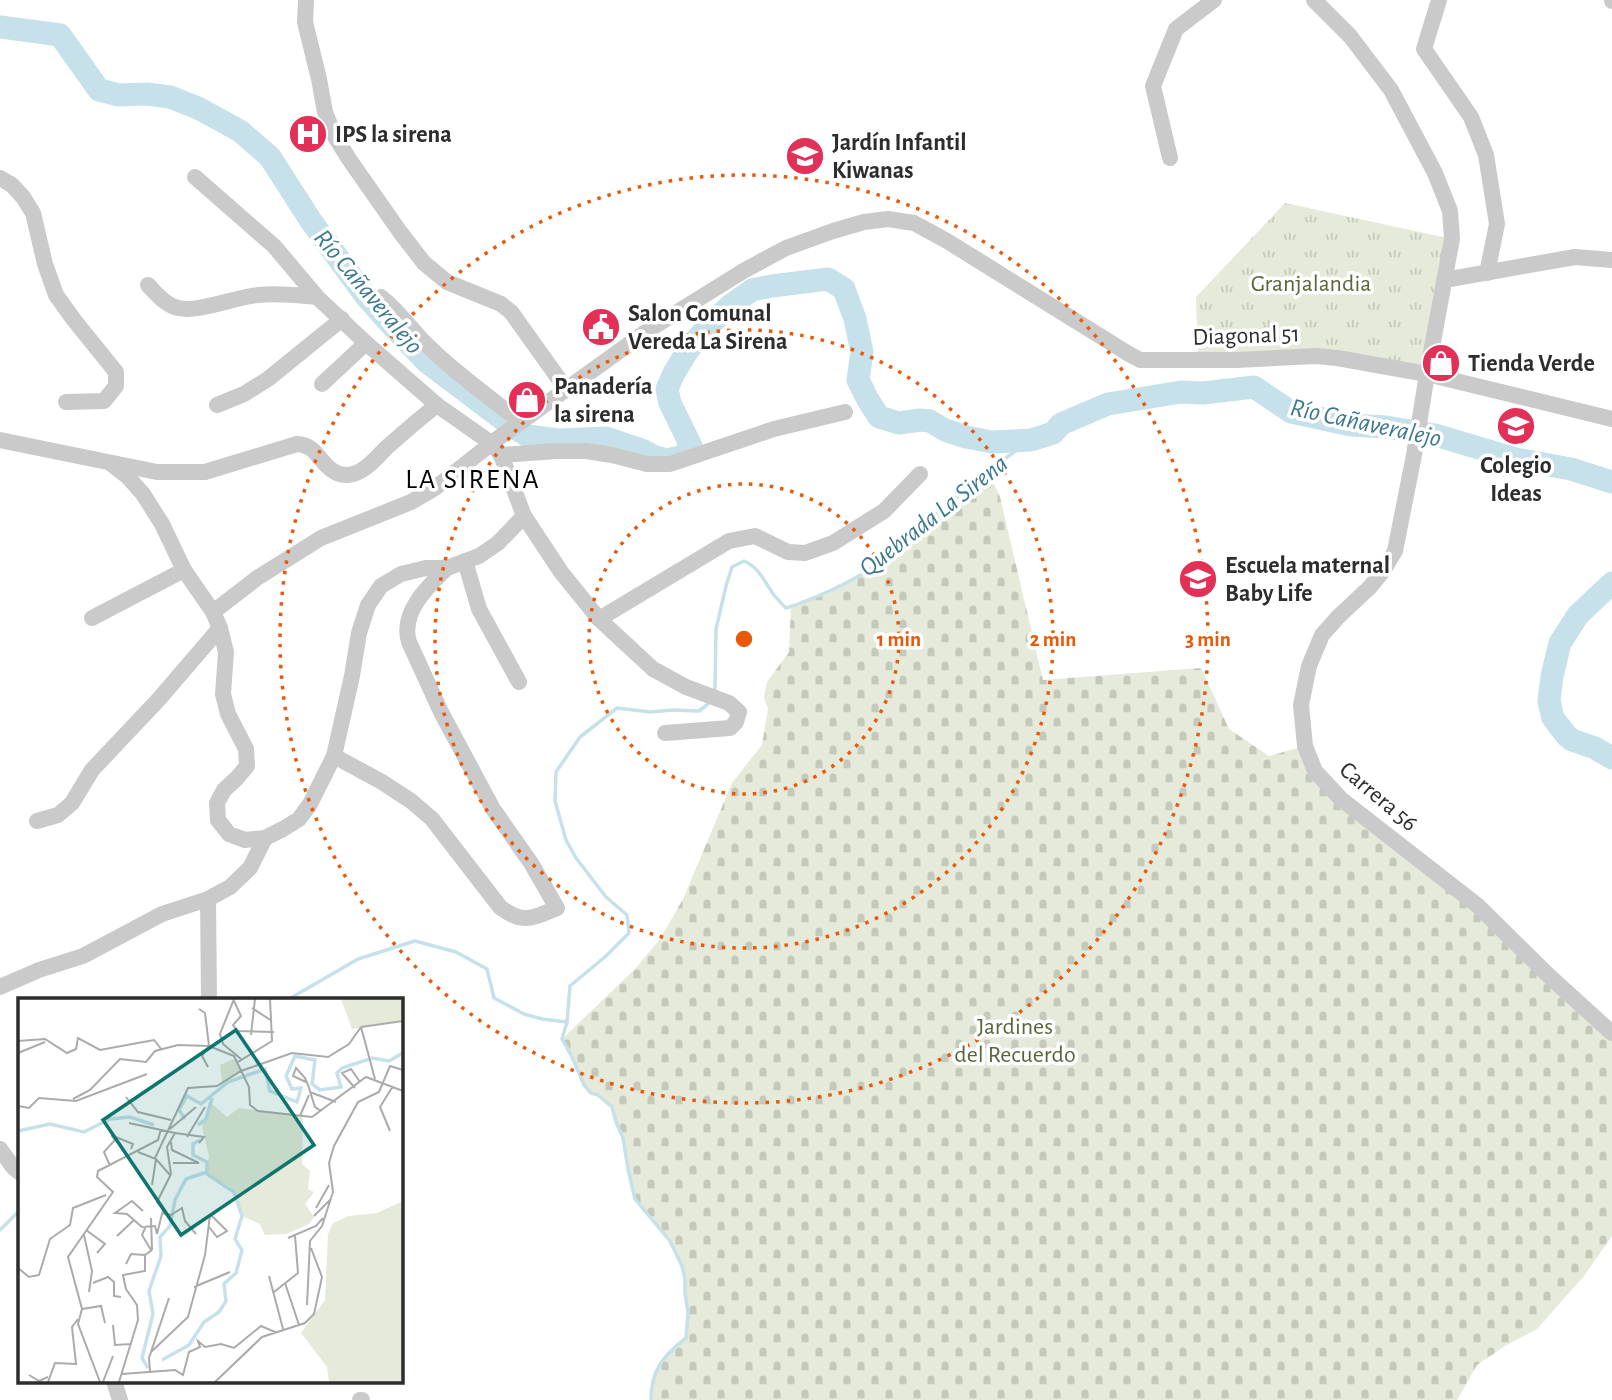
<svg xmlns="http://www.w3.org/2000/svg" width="1612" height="1400" font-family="'Alegreya Sans',sans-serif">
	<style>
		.cemetery { fill: url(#cemetery-stones) }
		.park { fill: url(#park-tufts) }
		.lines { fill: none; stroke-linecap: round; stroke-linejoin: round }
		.stream { stroke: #c6e1ea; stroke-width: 3.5 }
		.river { stroke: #c6e1ea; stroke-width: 23 }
		.minor { stroke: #cacaca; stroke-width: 16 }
		.ring { fill: none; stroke: #e8590c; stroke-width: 3.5; stroke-dasharray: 3.5 7 }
		.labels { text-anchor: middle; stroke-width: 7; stroke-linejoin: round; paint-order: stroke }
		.poi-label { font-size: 24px; font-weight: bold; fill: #2d2d2d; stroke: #fff; text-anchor: start }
		.park-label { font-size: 24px; fill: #56673b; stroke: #fff }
		.street-label { font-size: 24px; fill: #2d2d2d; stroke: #fff }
		.water-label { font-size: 26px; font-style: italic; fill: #3c798d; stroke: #fff }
		.quarter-label { font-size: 28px; letter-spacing: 2px; fill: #000; stroke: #fff }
		.inset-river { fill: none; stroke: #c6e1ea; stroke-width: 3.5 }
		.inset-road { fill: none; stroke: #ababab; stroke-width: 2 }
		.view { fill: #0f766e; fill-opacity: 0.15; stroke: #0f766e; stroke-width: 3.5 }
		.inset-edge { fill: none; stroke: #2d2d2d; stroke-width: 3.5 }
		.centre { fill: #e8590c; stroke: #fff; stroke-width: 3.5 }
		.ring-label { font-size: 21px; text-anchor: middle; font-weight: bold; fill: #e8590c; stroke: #fff; stroke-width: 7; stroke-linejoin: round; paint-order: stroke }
	</style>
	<defs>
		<pattern id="cemetery-stones" width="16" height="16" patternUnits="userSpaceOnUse" patternTransform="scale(1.75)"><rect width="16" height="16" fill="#e5eada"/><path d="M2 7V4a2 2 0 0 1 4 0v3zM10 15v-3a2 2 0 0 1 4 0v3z" fill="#c5c9bb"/></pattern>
		<pattern id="park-tufts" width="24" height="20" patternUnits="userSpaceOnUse" patternTransform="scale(1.75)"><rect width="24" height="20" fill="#e5eada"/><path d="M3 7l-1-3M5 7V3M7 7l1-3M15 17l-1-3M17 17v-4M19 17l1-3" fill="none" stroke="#c5c9bb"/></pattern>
	</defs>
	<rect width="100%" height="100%" fill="#fff"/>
	<!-- cemetery -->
	<path class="cemetery" d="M988,470l12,27 43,183 158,-12 28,61 40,27 36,-10 10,25 96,81 201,181v203l-28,40 -47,53 -32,17 -28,19 -20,35h-806c0,-30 12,-44 35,-62l2,-25 -3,-20v-14l-3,-13 -12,-25 -35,-42 -7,-30 -5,-31 -7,-16 -4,-15 -14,-12 -7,-2 -7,-8 -12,-28 -10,-18 73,-70 25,-30 23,-40 49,-116 30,-38 6,-36 -4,-12 3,-15 22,-30 2,-46c29,-9 61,-25 86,-41z"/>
	<!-- park -->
	<polygon class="park" points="1285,203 1452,239 1427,374 1337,358 1198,359 1196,297"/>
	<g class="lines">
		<!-- stream -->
		<g class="stream">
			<path d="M715,689l1,-60 10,-43 6,-19 12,-6c15,6 21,22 30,34 4,5 8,9 12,13 29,-9 65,-26 91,-43l102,-88 52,-37"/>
			<polyline points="289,999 358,959 415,941 456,952 487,969 494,998 524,1014 542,1019 567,1022"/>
			<polyline points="0,1230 19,1211"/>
			<path d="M651,1400c0,-30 12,-44 35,-62l2,-25 -3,-20v-14l-3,-13 -12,-25 -35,-42 -7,-30 -5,-31 -7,-16 -4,-15 -14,-12 -7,-2 -7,-8 -12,-28 -10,-18 5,-17 3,-36 36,-30 23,-23 -2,-18 -21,-18 -30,-39 -10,-18 -11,-39 1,-29 24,-35 37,-29 33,4 23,-2 26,1 9,-7"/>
		</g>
		<!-- river -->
		<g class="river">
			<polyline points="0,27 60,35 99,90 119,95 147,94 170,97 198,108 240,131 270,157 311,221 365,295 385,318 427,362 513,427 528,436 559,440 606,438 644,451 655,457 667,460 680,457 689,451 691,446 670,403 667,389 674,373 688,350 707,327 731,305 752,290 772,286 828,279 844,289 855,319 862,352 858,380 868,400 879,417 899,423 920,420 930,421 945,430 966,437 992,442 1031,440 1053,433 1061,424 1108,404 1181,392 1203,393 1254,387 1291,412 1351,425 1386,427 1435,435 1516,459 1571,469 1612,482"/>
			<polyline points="1612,583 1578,615 1560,643 1552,676 1549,701 1553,718 1567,736 1572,740 1595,748 1612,758"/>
		</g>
		<!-- minor -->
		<g class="minor">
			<polyline points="306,0 305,22 319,79 325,112 334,135 349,159 400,232 424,263 447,282 501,304 511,312 566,389"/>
			<polyline points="1314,0 1350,36 1391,90 1435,173 1450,211 1452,239 1427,374 1414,455 1395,551 1383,571 1370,587 1338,617 1322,635 1309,666 1301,705 1305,746 1315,771 1341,799 1477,905 1548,975 1612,1033"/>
			<polyline points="1439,0 1424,49 1471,117 1486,155 1497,224 1487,273"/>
			<polyline points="1612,0 1612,1"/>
			<polyline points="1170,158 1153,86 1176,29 1214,0"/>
			<polyline points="0,178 12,185 23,197 33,213 45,264 56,295 74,320 116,372 116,386 104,401 66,402"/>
			<polyline points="1444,280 1575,257 1612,260"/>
			<path d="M148,285c9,9 17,20 30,23 20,5 57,-11 80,-13 20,-2 39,0 59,2"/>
			<path d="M381,297c18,14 30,32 46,48 28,28 62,52 94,77"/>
			<polyline points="322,384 366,343"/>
			<polyline points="217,405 244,394 268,379 342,319"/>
			<path d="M0,440l157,32h48l92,-28c21,1 22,20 38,28 9,5 19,3 27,-2 9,-5 17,-15 24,-22 17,-15 33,-29 51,-43"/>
			<polyline points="501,455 557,451 586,451 612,455 647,464 670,464 774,429 845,412"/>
			<polyline points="110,463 128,477 143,494 162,524 184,570 213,612 220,628 226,652 223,694 228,714 246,749 247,766 237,778 224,790 217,803 218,820 229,834 245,840 265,838 283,829 299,819 310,804 334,756 352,676 359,633 368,605 381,586 401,574 426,568 447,568 479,556 498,543 524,516 501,455 491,443 437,405 366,343 317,297 274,246 195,177"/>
			<polyline points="524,516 561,572 599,619 653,669 686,687 729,703 739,712 736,722 730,728 665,733"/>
			<polyline points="465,561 479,609 519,682"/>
			<polyline points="213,612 257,578 321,538 411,502 435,488 497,439 650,329 745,270 786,248 833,231 864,222 888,219 914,223 947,241 1129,354 1140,360 1236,360 1316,356 1337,358 1427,374 1612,419"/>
			<polyline points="92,618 184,570"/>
			<polyline points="599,619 729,541 755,536 788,552 805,553 833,543 884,511 920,474"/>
			<path d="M334,756l48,26 29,19 21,18 68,88c24,18 32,11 57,1l-26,-45 -38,-54 -52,-97 -32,-70c-9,-29 18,-55 38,-74"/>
			<polyline points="37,821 58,815 72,803 92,770 159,699 220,628"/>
			<polyline points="208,899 209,999"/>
			<polyline points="0,987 39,970 83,956 162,914 208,899 230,887 250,868 265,838"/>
			<polyline points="0,1149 13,1167 19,1172"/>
			<polyline points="114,1381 120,1400"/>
			<polyline points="360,1400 362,1400"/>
		</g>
	</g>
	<!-- distance rings -->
	<g class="ring">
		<circle cx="744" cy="639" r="155"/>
		<circle cx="744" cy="639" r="309"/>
		<circle cx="744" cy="639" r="464"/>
	</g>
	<!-- icons -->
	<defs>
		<g id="hospital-disc" transform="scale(2.0125)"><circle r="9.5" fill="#e23057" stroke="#fff"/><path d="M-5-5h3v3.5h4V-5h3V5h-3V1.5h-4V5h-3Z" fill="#fff"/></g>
		<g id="school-disc" transform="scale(2.0125)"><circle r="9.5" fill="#e23057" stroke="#fff"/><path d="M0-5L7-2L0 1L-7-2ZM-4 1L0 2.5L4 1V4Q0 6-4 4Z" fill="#fff"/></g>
		<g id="civic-disc" transform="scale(2.0125)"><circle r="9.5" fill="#e23057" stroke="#fff"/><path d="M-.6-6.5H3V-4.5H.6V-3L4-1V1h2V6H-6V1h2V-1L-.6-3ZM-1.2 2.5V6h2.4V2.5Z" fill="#fff"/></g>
		<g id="shop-disc" transform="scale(2.0125)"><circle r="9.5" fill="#e23057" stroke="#fff"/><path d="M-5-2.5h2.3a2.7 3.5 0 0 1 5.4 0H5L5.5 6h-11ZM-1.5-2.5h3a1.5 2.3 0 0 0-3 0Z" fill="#fff"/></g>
	</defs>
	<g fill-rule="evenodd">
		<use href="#hospital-disc" x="308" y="134"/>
		<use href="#school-disc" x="805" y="156"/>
		<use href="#civic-disc" x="601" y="327"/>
		<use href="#shop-disc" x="1441" y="363"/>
		<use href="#shop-disc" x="527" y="400"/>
		<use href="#school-disc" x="1516" y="426"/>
		<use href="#school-disc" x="1198" y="579"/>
	</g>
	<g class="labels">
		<!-- poi labels -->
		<g class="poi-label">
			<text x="335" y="142">IPS la sirena</text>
			<text x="832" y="150">Jardín Infantil<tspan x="832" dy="28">Kiwanas</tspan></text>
			<text x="628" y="321">Salon Comunal<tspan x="628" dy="28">Vereda La Sirena</tspan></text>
			<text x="1468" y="371">Tienda Verde</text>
			<text x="554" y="394">Panadería<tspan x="554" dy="28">la sirena</tspan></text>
			<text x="1516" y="473" text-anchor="middle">Colegio<tspan x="1516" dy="28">Ideas</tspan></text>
			<text x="1225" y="573">Escuela maternal<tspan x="1225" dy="28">Baby Life</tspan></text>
		</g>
		<!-- park labels -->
		<g class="park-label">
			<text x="1311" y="291">Granjalandia</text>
			<text x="1015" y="1034">Jardines<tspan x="1015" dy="28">del Recuerdo</tspan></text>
		</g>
		<!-- street labels -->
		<g class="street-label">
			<text transform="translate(1246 335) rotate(-2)" y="8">Diagonal 51</text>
			<text transform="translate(1379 796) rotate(40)" y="8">Carrera 56</text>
		</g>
		<!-- water labels -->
		<g class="water-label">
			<text transform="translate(369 291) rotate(50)" y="9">Río Cañaveralejo</text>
			<text transform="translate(1366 422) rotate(12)" y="9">Río Cañaveralejo</text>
			<text transform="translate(933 515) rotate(-38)" y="9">Quebrada La Sirena</text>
		</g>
		<!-- quarter labels -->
		<g class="quarter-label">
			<text x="473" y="488">LA SIRENA</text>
		</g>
	</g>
	<!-- overview -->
	<g transform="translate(18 998)">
		<rect width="385" height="385" fill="#fff"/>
		<path d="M323,1h62v22l-51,8zM193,105l16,14 12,-9 64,8 -1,48 8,7 -2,18 6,3 -9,12 9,13 -5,7 -23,10 -21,1 -5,-11 -18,-8 -11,-29 -24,-13 2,-18 -7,-30z" fill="#e5eada"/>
		<path d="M218,60l5,13 -19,11 -2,-17zM385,203v181h-74l-2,-15 -26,-34 24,-33 3,-66 5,-11 16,-7 28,-3z" fill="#e5eada"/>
		<path class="inset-river" d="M167,121l-6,-9 8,-14 14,8 27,-22 37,-13 5,22 27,11 4,-14 -9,1 -6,-13 9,-20 20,4 -3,24 8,6 21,-3 -4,-14 5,-5 30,-10 17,3 14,-8M180,127l8,-6 6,-21M0,133l32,-7 34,8 26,-13 20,-2 24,8M144,362l27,-15 15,-23 15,-10 7,-11 -2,-17 12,-11 6,-23 -7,-11 7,-23 -8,-24 -27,-18v-12l-14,-7v-11l7,-4M130,370l-6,-10 11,-44 -4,-23 12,-35 -1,-19 10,-11 5,-26 11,-21 21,-7"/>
		<path class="inset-road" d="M216,1l-14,35 3,10 18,15M216,3l7,15 -8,9 4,6 37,1M234,10l20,13M181,11l6,4 4,33 -7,10 6,11M343,29l14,52M343,29l42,-6M233,37l4,-36M0,43l27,-2 22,14 9,-4 2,-11 22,12 54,-10 8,10M0,55l27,-11M220,64l34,-21 -2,-42M288,84l-13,-6 3,-8 9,10 3,7 7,22 6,4M337,90l-13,-15 9,-4 9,13M292,94l26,10M108,99l12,15 33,8M55,101l17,-9 30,-31 26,3 9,-11 23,-6 31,1 25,10 15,31 1,18 8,6 54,6 54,-40 37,14M0,108l11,2 10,-10 37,3 71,-27M282,118l9,-21M111,125l46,10 -8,14 4,27M152,131l26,-22M372,133l-10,-24 13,-21M157,135l29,4 -5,6M93,137l22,9 -2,5M169,139l18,-30M153,144l1,8 27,13h-26M120,154l18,7 14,16M137,160l33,-70 29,-2 24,-15 51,-18 36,4 21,-13 12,-17M92,168l-6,-14 11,-12 -4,-5M134,187l4,-26M298,210l13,-23M125,213l-11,-10 -17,12 12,1 15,13 13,-1 2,8 6,-24 -6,-8 14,-28M144,215l9,2 11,-7 3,13 11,13M296,218l16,-16M133,220l1,32M128,228l-4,9 9,15M191,229l8,10 10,-6 -16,-16M68,232l19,14 -8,9M66,237l8,36 -3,21M99,238l17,-16M270,240l28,-12 7,-8M108,266l5,-10 14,1 7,-5M0,270l11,9 10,-2 11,-36 20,-14 3,-17 33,-13M251,278l14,53M75,285l15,-6 6,5v14l7,1M267,285l14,42M176,289l36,-15M256,294l24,-19 -3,-37M289,307l3,-64 12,-15 11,-34 -4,-29 5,-17 24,-44 21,-10 11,-26 13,4M64,311l19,-3 4,17M95,327l2,20 16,-1M133,354l37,-35 17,-62 5,-40M132,373l-1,-13 20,-60M104,376l53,-4 8,5 6,-23 11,-5 -2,-6 7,6 16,-3 13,4 27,-22 14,6M11,377l10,6 9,-4M30,384l7,-19 21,1 -4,-37 6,-8M82,384l-22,-58 4,-15 -14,-52 45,-65 -16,-15 1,-6 60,-31 3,-11M85,384l10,-26M101,384l19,-62 -1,-15 -11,-16 -3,-14 22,-4v-16M197,384l47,-45 43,-14 9,-9 8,-37 -11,-29"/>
		<path class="view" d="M218,32l78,115 -133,90 -78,-115z"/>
		<rect width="385" height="385" class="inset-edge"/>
	</g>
	<circle cx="744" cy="639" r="10" class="centre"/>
	<g class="ring-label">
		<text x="899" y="646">1 min</text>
		<text x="1053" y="646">2 min</text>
		<text x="1208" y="646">3 min</text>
	</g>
</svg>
